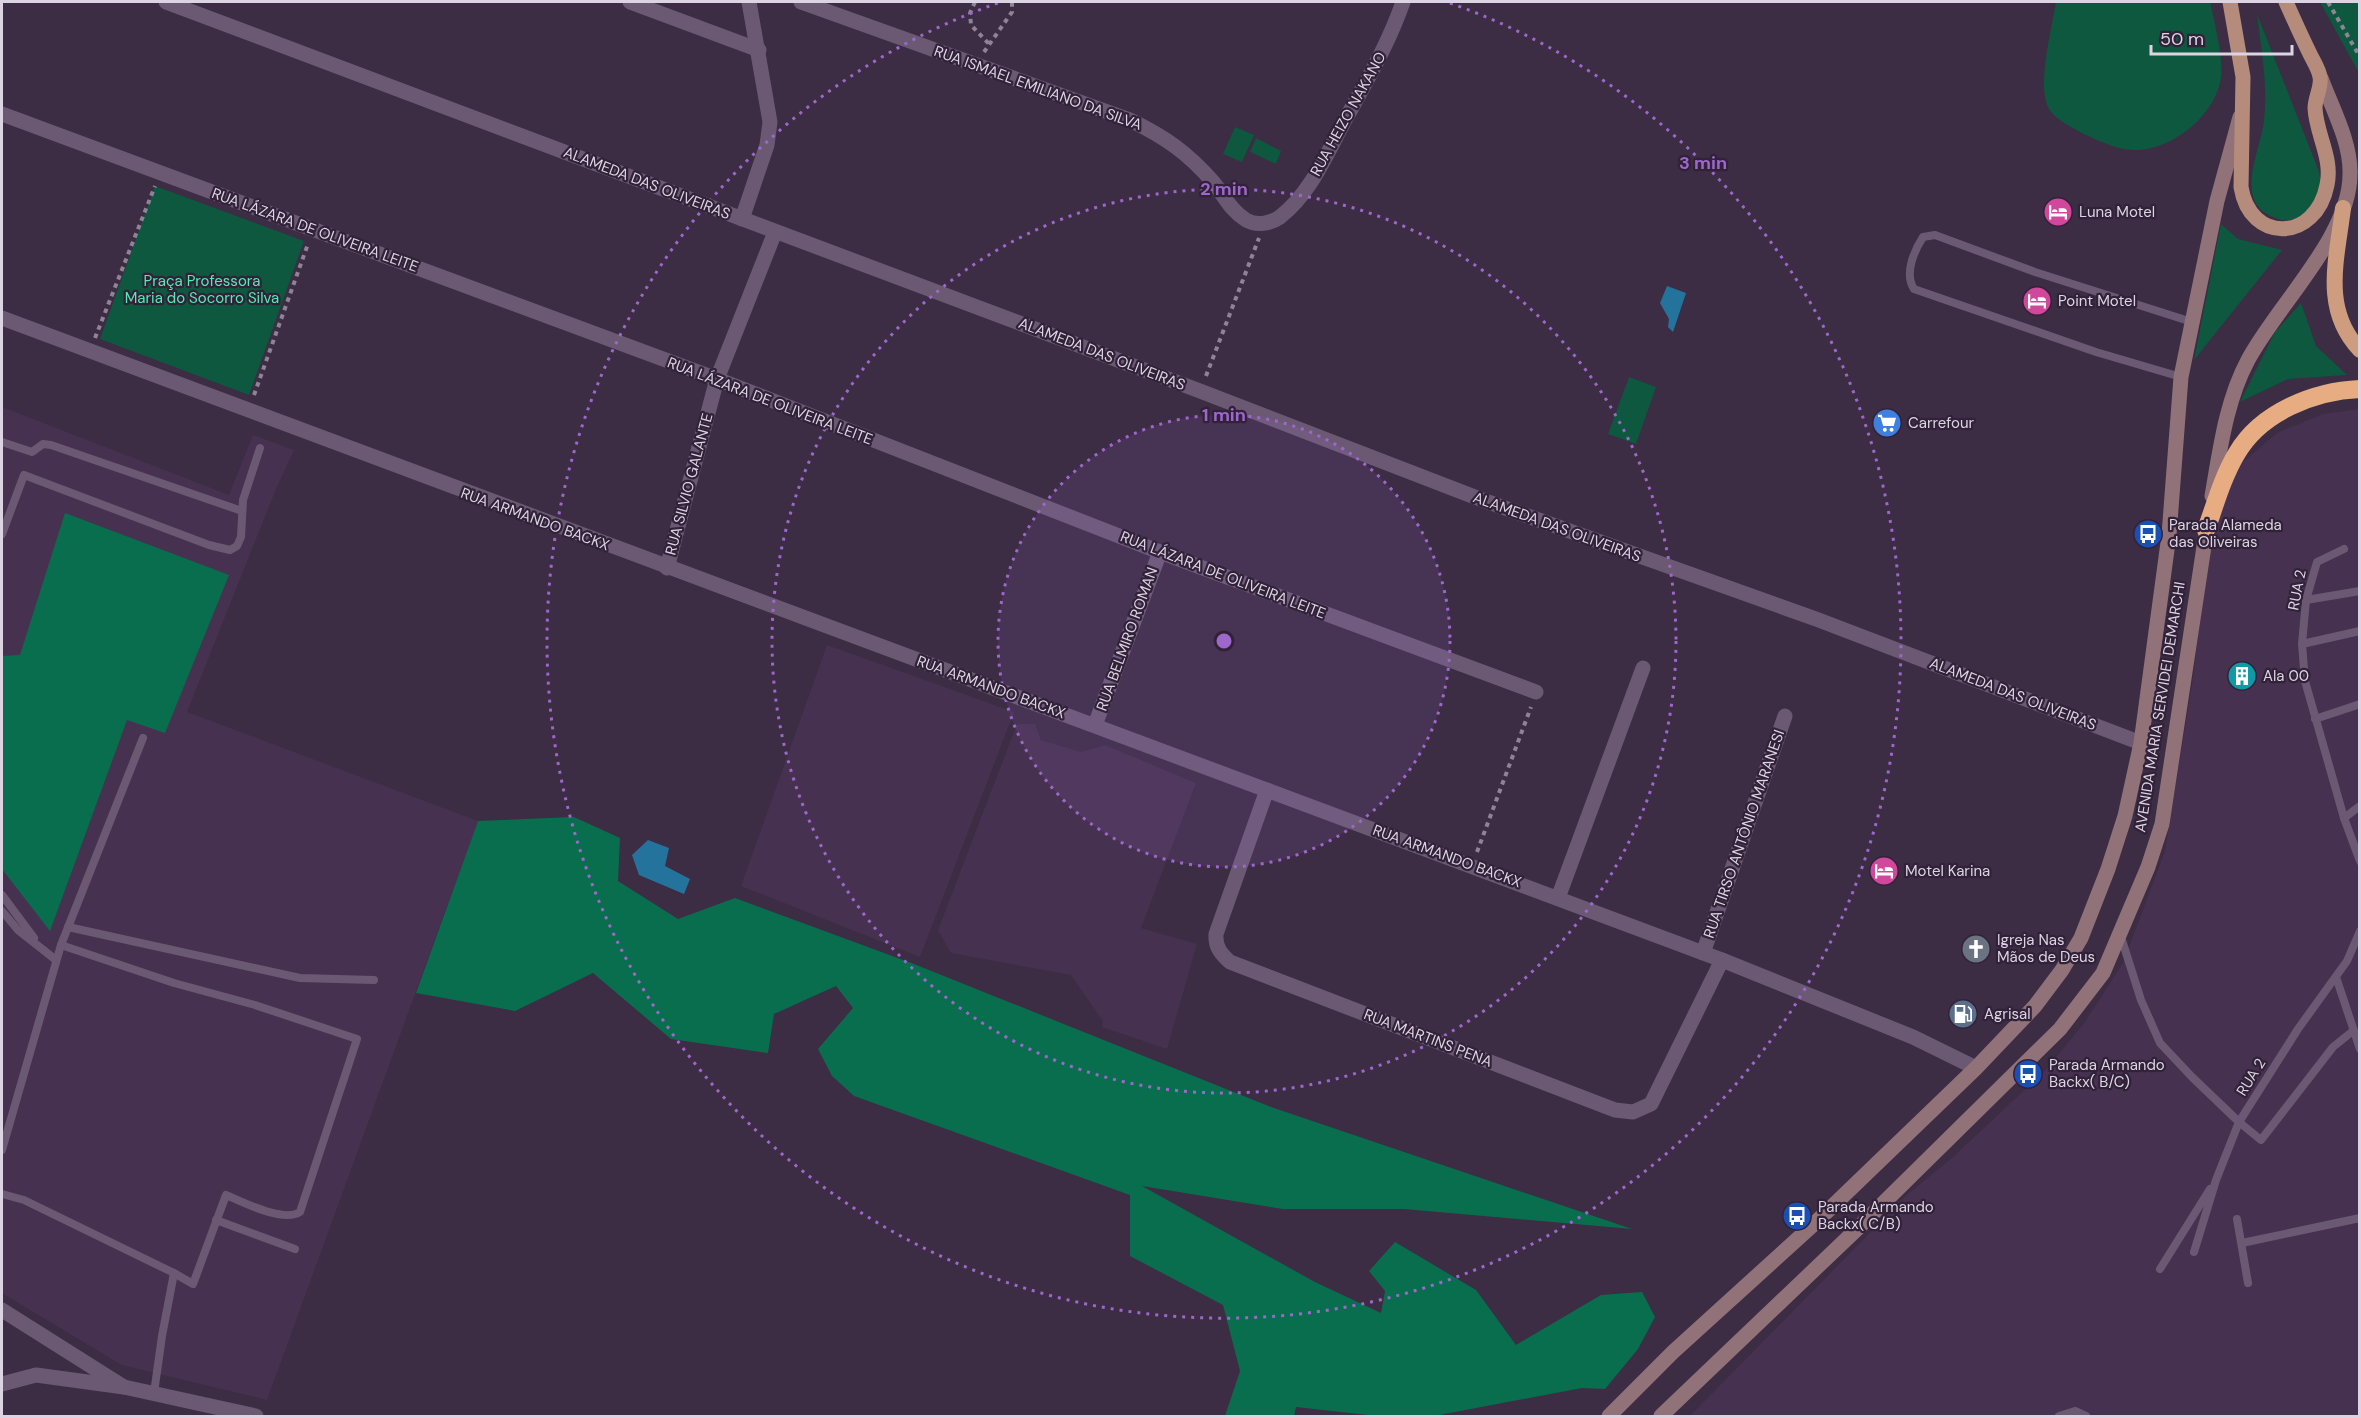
<svg xmlns="http://www.w3.org/2000/svg" width="2361" height="1418" font-family="'DM Sans',sans-serif">
	<style>
		.built { fill: #463250 }
		.green { fill: #0d583e }
		.forest { fill: #096e4e }
		.water { fill: #24739d }
		.lines { fill: none; stroke-linecap: round; stroke-linejoin: round }
		.path { stroke: #8f8396; stroke-width: 4; stroke-dasharray: 4.5 4.5; stroke-linecap: butt }
		.service { stroke: #6b5974; stroke-width: 8 }
		.minor { stroke: #6b5974; stroke-width: 15 }
		.tertiary { stroke: #6b5974; stroke-width: 15 }
		.secondary { stroke: #907278; stroke-width: 15 }
		.primary { stroke: #b58b7c; stroke-width: 15 }
		.trunk { stroke: #ce9c7e; stroke-width: 16 }
		.motorway { stroke: #e7ac81; stroke-width: 18 }
		.ring { fill: none; stroke: #9d67cc; stroke-width: 3; stroke-dasharray: 3 6 }
		.labels { text-anchor: middle; stroke-width: 4.5; stroke-linejoin: round; paint-order: stroke }
		.street-label { font-size: 15px; fill: #ddd4e3; stroke: #312239 }
		.poi-label { font-size: 15px; fill: #ddd4e3; stroke: #312239; text-anchor: start }
		.park-label { font-size: 15px; fill: #53ecb2; stroke: #312239 }
		.centre { fill: #9d67cc; stroke: #312239; stroke-width: 3 }
		.ring-label { font-size: 18px; text-anchor: middle; font-weight: bold; fill: #9d67cc; stroke: #312239; stroke-width: 4.5; stroke-linejoin: round; paint-order: stroke }
	</style>
	<rect width="100%" height="100%" fill="#3c2c44"/>
	<!-- built -->
	<g class="built">
		<polygon points="2,407 229,495 253,435 294,450 276,489 187,712 478,821 267,1400 122,1365 2,1293"/>
		<polygon points="2359,409 2359,1416 1690,1416 1908,1194 1953,1157 2044,1072 2085,1022 2123,963 2165,851 2193,678 2207,556 2217,507 2242,463 2277,433 2323,414"/>
		<polygon points="827,645 1014,712 920,957 741,886"/>
		<polygon points="1017,724 1035,724 1041,740 1081,752 1105,745 1196,783 1141,928 1197,944 1167,1049 1102,1027 1103,1021 1071,975 951,953 938,930"/>
	</g>
	<!-- green -->
	<g class="green">
		<path d="M2056,2h154c4,16 14,60 11,76 -6,40 -56,79 -97,71 -15,-3 -32,-11 -46,-18 -10,-6 -23,-12 -29,-22 -13,-22 3,-82 7,-107z"/>
		<polygon points="2320,2 2358,2 2359,73"/>
		<path d="M2257,14l61,155 4,15 -8,27c-20,9 -27,14 -47,3 -32,-17 -5,-68 -3,-94 4,-35 -3,-71 -7,-106z"/>
		<polygon points="1235,127 1254,135 1242,162 1223,154"/>
		<polygon points="1256,138 1281,151 1276,164 1250,152"/>
		<polygon points="155,186 304,241 249,395 100,339"/>
		<polygon points="2221,224 2238,239 2282,250 2194,360"/>
		<polygon points="2301,303 2316,346 2347,375 2288,379 2240,402 2275,332"/>
		<polygon points="1629,377 1656,387 1636,444 1608,434"/>
	</g>
	<!-- forest -->
	<g class="forest">
		<polygon points="65,513 229,575 165,733 127,720 50,931 2,869 2,656 20,655"/>
		<polygon points="574,817 620,838 618,881 678,919 735,898 914,964 1271,1107 1632,1229 1404,1209 1283,1209 1142,1186 1315,1282 1381,1313 1385,1291 1369,1271 1395,1242 1476,1290 1516,1345 1601,1295 1642,1292 1655,1317 1638,1349 1605,1389 1582,1388 1434,1416 1377,1416 1296,1407 1294,1416 1225,1416 1240,1371 1223,1305 1130,1256 1130,1195 854,1096 832,1076 818,1049 853,1008 836,986 774,1014 768,1053 671,1039 593,973 515,1011 416,993 478,821"/>
	</g>
	<!-- water -->
	<g class="water">
		<polygon points="1667,286 1686,293 1673,332 1668,327 1669,319 1660,303"/>
		<polygon points="648,840 669,848 665,866 690,879 684,894 639,875 632,855"/>
	</g>
	<g class="lines">
		<!-- path -->
		<g class="path">
			<polyline points="975,2 970,13 971,25 990,45"/>
			<polyline points="2328,2 2360,57"/>
			<polyline points="984,52 1012,12 1012,2"/>
			<polyline points="95,338 155,186"/>
			<polyline points="1206,376 1259,238"/>
			<polyline points="254,395 308,244"/>
			<polyline points="1477,852 1531,707"/>
		</g>
		<!-- service -->
		<g class="service">
			<path d="M2181,377l-85,-25 -182,-63c-10,-15 0,-38 9,-52l12,-2 100,37 157,50"/>
			<polyline points="2,442 32,452 43,444 51,445 242,511"/>
			<polyline points="2,534 24,475 209,545 230,550 237,546 241,537 243,500 260,448"/>
			<polyline points="2344,549 2317,562 2306,600 2302,644 2305,681 2344,818 2360,861"/>
			<polyline points="2306,600 2360,591"/>
			<polyline points="2302,644 2360,631"/>
			<polyline points="2315,719 2360,704"/>
			<polyline points="2344,818 2360,806"/>
			<polyline points="2,895 34,938"/>
			<polyline points="2,911 18,930 56,960"/>
			<polyline points="68,927 300,978 374,980"/>
			<polyline points="2121,937 2141,1000 2160,1043 2192,1077 2239,1122 2261,1140 2333,1047 2353,1031"/>
			<path d="M61,945l113,38 81,22 102,34 -57,173c-17,11 -57,-10 -74,-17l-33,89 -19,-11"/>
			<polyline points="2336,977 2360,1049"/>
			<polyline points="2,1150 61,945 143,738"/>
			<polyline points="2,1194 24,1200 174,1273 162,1336 154,1393"/>
			<polyline points="2237,1219 2248,1283"/>
			<polyline points="216,1220 295,1249"/>
			<polyline points="2242,1243 2360,1218"/>
			<polyline points="2194,1252 2216,1180 2239,1122 2298,1029 2347,961 2360,931"/>
			<polyline points="2160,1269 2210,1189"/>
			<polyline points="2059,1416 2075,1411 2086,1416"/>
		</g>
		<!-- minor -->
		<g class="minor">
			<polyline points="166,2 1200,391 1480,499 1816,619 2141,743"/>
			<polyline points="630,2 759,50"/>
			<path d="M801,2l329,118c35,17 58,33 83,62 11,13 17,28 33,38 10,6 24,4 34,-3 31,-24 47,-64 65,-97 22,-40 43,-75 58,-118"/>
			<polyline points="2,114 717,379 1160,552 1536,692"/>
			<polyline points="742,219 767,145 770,122 749,2"/>
			<polyline points="2,318 1722,960 1913,1037 1976,1068"/>
			<polyline points="667,568 717,379 775,232"/>
			<polyline points="1095,725 1160,552"/>
			<path d="M1267,790l-51,144c-1,13 5,20 14,28l385,148 18,2 18,-8 71,-144"/>
			<polyline points="1558,898 1643,668"/>
			<polyline points="1703,953 1785,716"/>
			<polyline points="2,1310 124,1387"/>
		</g>
		<!-- tertiary -->
		<polyline class="tertiary" points="2,1384 36,1375 124,1387 256,1416"/>
		<!-- secondary -->
		<g class="secondary">
			<path d="M2212,496c8,-46 14,-95 36,-136 29,-55 102,-123 102,-186 1,-32 -18,-66 -29,-96"/>
			<polyline points="1609,1416 1673,1352 1814,1224 1976,1068 2035,1006 2062,970 2081,938 2108,869 2125,816 2141,743 2169,535 2181,377 2217,201 2240,117"/>
			<polyline points="1661,1416 1857,1229 2060,1029 2103,973 2148,867 2162,824 2208,520"/>
		</g>
		<!-- primary -->
		<path class="primary" d="M2230,2l13,75 -2,110c9,57 75,55 86,-2 6,-27 -11,-51 -12,-77 0,-10 7,-22 5,-31 -1,-7 -6,-15 -9,-21 -9,-18 -17,-36 -25,-54"/>
		<!-- trunk -->
		<path class="trunk" d="M2343,208c-6,51 -22,101 17,142"/>
		<!-- motorway -->
		<path class="motorway" d="M2206,530c9,-25 17,-54 31,-77 24,-41 77,-62 123,-64"/>
	</g>
	<!-- distance rings -->
	<circle cx="1224" cy="641" r="226" fill="#9d67cc" fill-opacity=".12"/>
	<g class="ring">
		<circle cx="1224" cy="641" r="226"/>
		<circle cx="1224" cy="641" r="452"/>
		<path d="M1450 3A677 677 0 1 1 998 3"/>
	</g>
	<!-- icons -->
	<defs>
		<g id="hotel-disc" transform="scale(1.5)"><circle r="9.5" fill="#d1479c" stroke="#312239"/><path d="M-6-4.5h1.5V1H6V5H4.5V3h-9V5H-6ZM-4 0a1.8 1.8 0 1 1 3.6 0ZM.5 0V-2.5h3Q6-2.5 6 0Z" fill="#fff"/></g>
		<g id="supermarket-disc" transform="scale(1.5)"><circle r="9.5" fill="#3f7fe0" stroke="#312239"/><path d="M-6-5.5h2.5l.6 2H6L4.5 2H-2.5L-4.4-4H-6ZM-1.5 3.2a1.3 1.3 0 1 0 .1 0ZM3 3.2a1.3 1.3 0 1 0 .1 0Z" fill="#fff"/></g>
		<g id="bus-disc" transform="scale(1.5)"><circle r="9.5" fill="#1a4fb4" stroke="#312239"/><path d="M-5-6H5V4H4V6H2V4H-2V6H-4V4H-5ZM-3.5-4V0h7V-4ZM-3.5 1.2v1.5H-2V1.2ZM2 1.2v1.5H3.5V1.2Z" fill="#fff"/></g>
		<g id="building-disc" transform="scale(1.5)"><circle r="9.5" fill="#0f9aa8" stroke="#312239"/><path d="M-4-6H4V6H1V3H-1V6H-4ZM-2.5-4.3h1.7v1.8h-1.7ZM.8-4.3h1.7v1.8H.8ZM-2.5-1h1.7V.8h-1.7ZM.8-1h1.7V.8H.8Z" fill="#fff"/></g>
		<g id="church-disc" transform="scale(1.5)"><circle r="9.5" fill="#6b7280" stroke="#312239"/><path d="M-1.2-6h2.4v3.5h3.3v2.4h-3.3V6h-2.4V-.1h-3.3v-2.4h3.3Z" fill="#fff"/></g>
		<g id="fuel-disc" transform="scale(1.5)"><circle r="9.5" fill="#5c6f8a" stroke="#312239"/><path d="M-5.5-6h7V0h2V4h1.3V-2.5L3-4.5l.8-.8L6-3V5H2.5V1h-1V6h-7ZM-4.2-4.7v3.2H.2V-4.7Z" fill="#fff"/></g>
	</defs>
	<g fill-rule="evenodd">
		<use href="#hotel-disc" x="2058" y="212"/>
		<use href="#hotel-disc" x="2037" y="301"/>
		<use href="#supermarket-disc" x="1887" y="423"/>
		<use href="#bus-disc" x="2148" y="534"/>
		<use href="#building-disc" x="2242" y="676"/>
		<use href="#hotel-disc" x="1884" y="871"/>
		<use href="#church-disc" x="1976" y="949"/>
		<use href="#fuel-disc" x="1963" y="1014"/>
		<use href="#bus-disc" x="2028" y="1074"/>
		<use href="#bus-disc" x="1797" y="1216"/>
	</g>
	<g class="labels">
		<!-- street labels -->
		<g class="street-label">
			<text transform="translate(1038 88) rotate(20)" y="5">RUA ISMAEL EMILIANO DA SILVA</text>
			<text transform="translate(1348 114) rotate(-61)" y="5">RUA HEIZO NAKANO</text>
			<text transform="translate(647 183) rotate(21)" y="5">ALAMEDA DAS OLIVEIRAS</text>
			<text transform="translate(315 230) rotate(20)" y="5">RUA LÁZARA DE OLIVEIRA LEITE</text>
			<text transform="translate(1102 354) rotate(21)" y="5">ALAMEDA DAS OLIVEIRAS</text>
			<text transform="translate(770 401) rotate(21)" y="5">RUA LÁZARA DE OLIVEIRA LEITE</text>
			<text transform="translate(689 484) rotate(-75)" y="5">RUA SILVIO GALANTE</text>
			<text transform="translate(535 519) rotate(20)" y="5">RUA ARMANDO BACKX</text>
			<text transform="translate(1557 527) rotate(20)" y="5">ALAMEDA DAS OLIVEIRAS</text>
			<text transform="translate(1223 575) rotate(21)" y="5">RUA LÁZARA DE OLIVEIRA LEITE</text>
			<text transform="translate(2297 590) rotate(-79)" y="5">RUA 2</text>
			<text transform="translate(1127 639) rotate(-70)" y="5">RUA BELMIRO ROMAN</text>
			<text transform="translate(991 687) rotate(20)" y="5">RUA ARMANDO BACKX</text>
			<text transform="translate(2013 694) rotate(21)" y="5">ALAMEDA DAS OLIVEIRAS</text>
			<text transform="translate(2160 707) rotate(-81)" y="5">AVENIDA MARIA SERVIDEI DEMARCHI</text>
			<text transform="translate(1744 834) rotate(-71)" y="5">RUA TIRSO ANTÔNIO MARANESI</text>
			<text transform="translate(1447 856) rotate(20)" y="5">RUA ARMANDO BACKX</text>
			<text transform="translate(1428 1038) rotate(21)" y="5">RUA MARTINS PENA</text>
			<text transform="translate(2251 1077) rotate(-58)" y="5">RUA 2</text>
		</g>
		<!-- poi labels -->
		<g class="poi-label">
			<text x="2079" y="217">Luna Motel</text>
			<text x="2058" y="306">Point Motel</text>
			<text x="1908" y="428">Carrefour</text>
			<text x="2169" y="530">Parada Alameda<tspan x="2169" dy="17">das Oliveiras</tspan></text>
			<text x="2263" y="681">Ala 00</text>
			<text x="1905" y="876">Motel Karina</text>
			<text x="1997" y="945">Igreja Nas<tspan x="1997" dy="17">Mãos de Deus</tspan></text>
			<text x="1984" y="1019">Agrisal</text>
			<text x="2049" y="1070">Parada Armando<tspan x="2049" dy="17">Backx( B/C)</tspan></text>
			<text x="1818" y="1212">Parada Armando<tspan x="1818" dy="17">Backx( C/B)</tspan></text>
		</g>
		<!-- park labels -->
		<g class="park-label">
			<text x="202" y="286">Praça Professora<tspan x="202" dy="17">Maria do Socorro Silva</tspan></text>
		</g>
	</g>
	<circle cx="1224" cy="641" r="9" class="centre"/>
	<g class="ring-label">
		<text x="1703" y="169">3 min</text>
		<text x="1224" y="195">2 min</text>
		<text x="1224" y="421">1 min</text>
	</g>
	<!-- border -->
	<rect width="2361" height="1418" fill="none" stroke="#ddd4e3" stroke-width="6"/>
	<!-- scale -->
	<path d="M2151 45v9h141v-9" fill="none" stroke="#ddd4e3" stroke-width="3"/>
	<text x="2160" y="45" font-size="18" fill="#ddd4e3" stroke="#312239" stroke-width="4.5" paint-order="stroke">50 m</text>
</svg>
